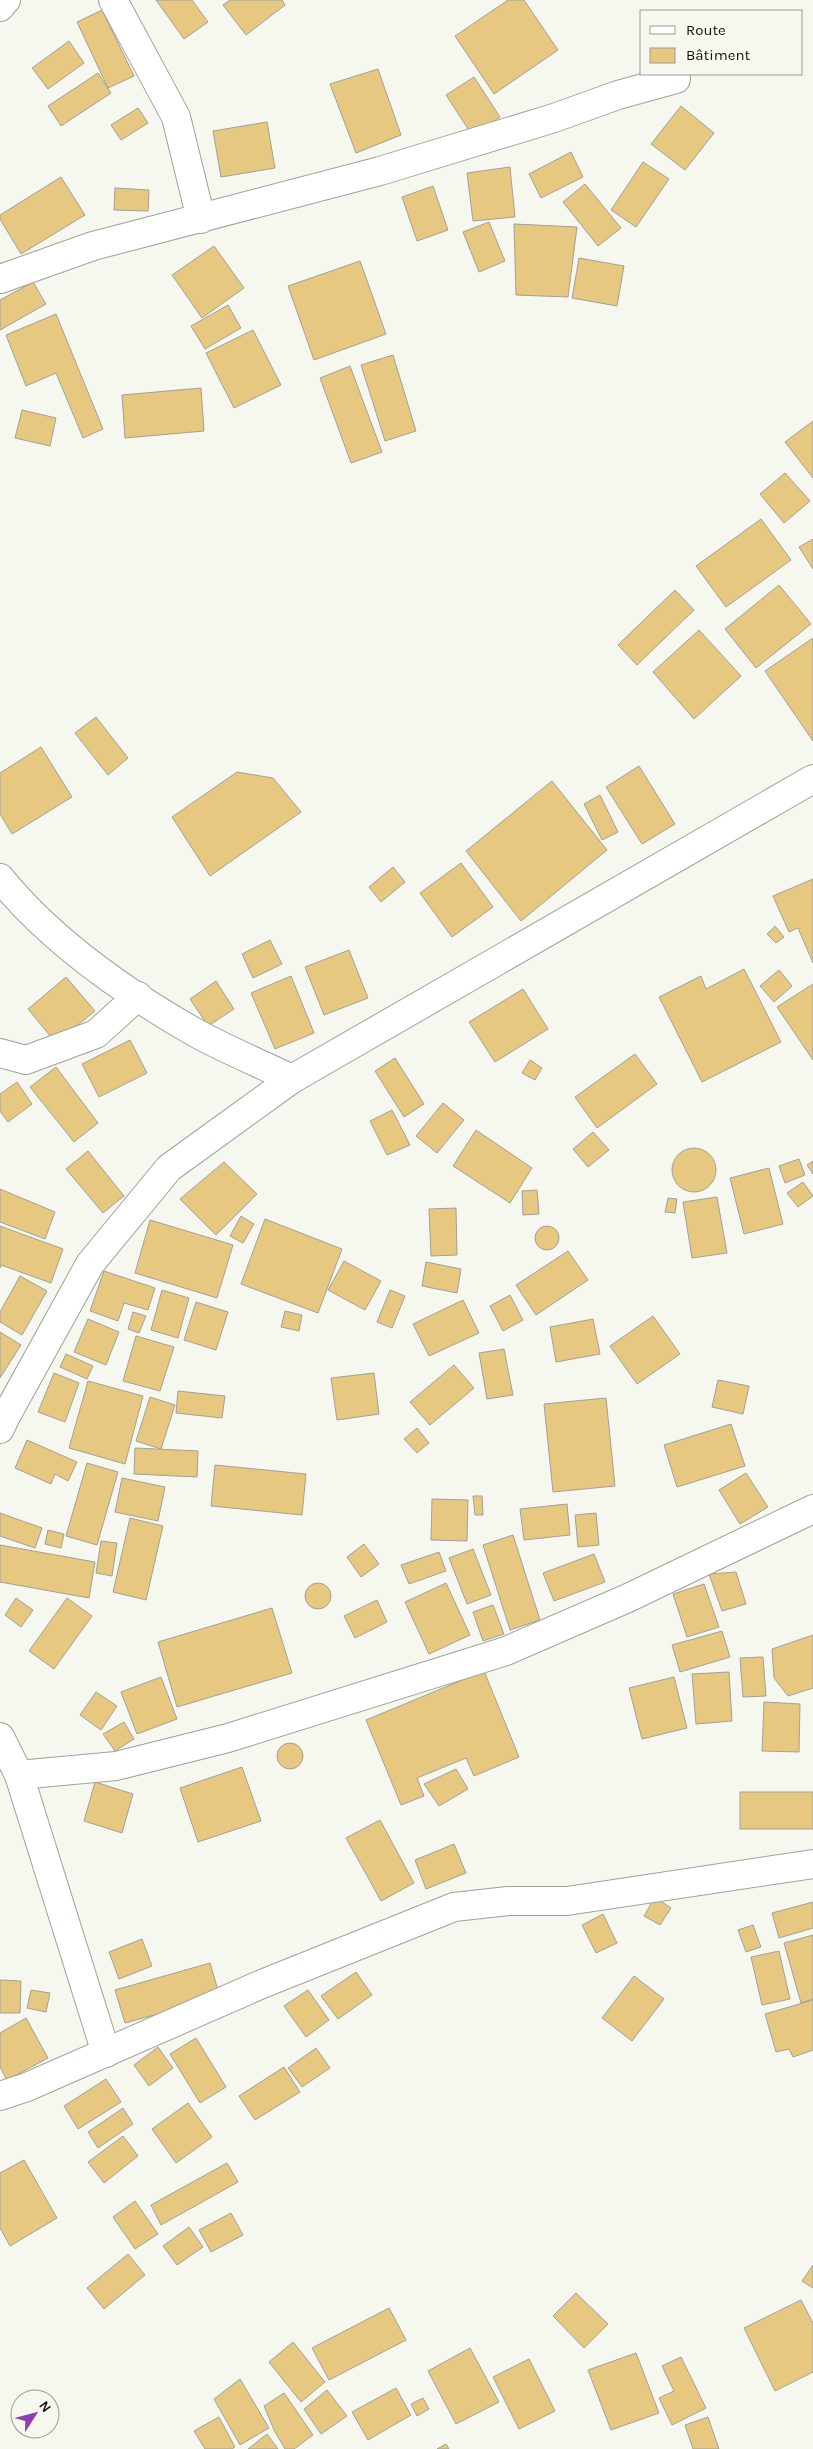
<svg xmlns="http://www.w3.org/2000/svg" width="813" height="2449" font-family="Karla,sans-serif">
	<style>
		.building { fill: #e6c880; stroke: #a3a099 }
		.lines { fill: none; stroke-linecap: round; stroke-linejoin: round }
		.street-casing { stroke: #9fa29b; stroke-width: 30 }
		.street { stroke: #fff; stroke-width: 28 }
	</style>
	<rect width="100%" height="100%" fill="#f6f8f0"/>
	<!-- building -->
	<g class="building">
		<polygon points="156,0 192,0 208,22 184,39"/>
		<polygon points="230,0 282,0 285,5 246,35 223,5"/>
		<polygon points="508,0 524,0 558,50 494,94 455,36"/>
		<polygon points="102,10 134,76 108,88 77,22"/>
		<polygon points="69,41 84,63 48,89 32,68"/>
		<polygon points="378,69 401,135 356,153 330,84"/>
		<polygon points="98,73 111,93 61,126 48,106"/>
		<polygon points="474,77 500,117 472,135 446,95"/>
		<polygon points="681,106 714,133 685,170 651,144"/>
		<polygon points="138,108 148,123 121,140 111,125"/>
		<polygon points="267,122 275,168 221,177 213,131"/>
		<polygon points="571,152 583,177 541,198 529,174"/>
		<polygon points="643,162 669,179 636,227 611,210"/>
		<polygon points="510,167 515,217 473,221 467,173"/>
		<polygon points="61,177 85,215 21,254 0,219 0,215"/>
		<polygon points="585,184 621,228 598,246 563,202"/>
		<polygon points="433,186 448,230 417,241 402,197"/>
		<polygon points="115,188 149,190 148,211 114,210"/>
		<polygon points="489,222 505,261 479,272 463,232"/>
		<polygon points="514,224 577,227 568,297 516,295"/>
		<polygon points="214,246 244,288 202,318 172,275"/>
		<polygon points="579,258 624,266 617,306 572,298"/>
		<polygon points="360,261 386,334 314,360 288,286"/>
		<polygon points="33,282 46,304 0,330 0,300"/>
		<polygon points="228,305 241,328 205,349 191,326"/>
		<polygon points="56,314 103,429 83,438 56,373 26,386 6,335"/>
		<polygon points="253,330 281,385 234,408 206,353"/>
		<polygon points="393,355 416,431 385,441 361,365"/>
		<polygon points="350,366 382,452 351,463 320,378"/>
		<polygon points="201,388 204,431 125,438 122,395"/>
		<polygon points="22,410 56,418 50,446 15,438"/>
		<polygon points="813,421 813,478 785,442"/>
		<polygon points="785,473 810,501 784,523 760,494"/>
		<polygon points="761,519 791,560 726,607 696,566"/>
		<polygon points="813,539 813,569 799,547"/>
		<polygon points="779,585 811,624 756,668 725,629"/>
		<polygon points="675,590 694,610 637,665 618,645"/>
		<polygon points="699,630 741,676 694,719 653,672"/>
		<polygon points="813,638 813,741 765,671"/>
		<polygon points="96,717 128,758 108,775 75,733"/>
		<polygon points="41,747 72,797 12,834 0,814 0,773"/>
		<polygon points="639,766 675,824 642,844 606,787"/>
		<polygon points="237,772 273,778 301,812 210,876 172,817"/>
		<polygon points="552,781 607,850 521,921 466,851"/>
		<polygon points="600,795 618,832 602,840 584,804"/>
		<polygon points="461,863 493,907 452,937 420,893"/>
		<polygon points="393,867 405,882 381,902 369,887"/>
		<polygon points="813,879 813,963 798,928 789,932 773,896"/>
		<polygon points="775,926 784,937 776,943 767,934"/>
		<polygon points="270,940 282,964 253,978 242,954"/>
		<polygon points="349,950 368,998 324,1015 305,967"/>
		<polygon points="744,969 781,1042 702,1082 659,997 701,976 706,989"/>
		<polygon points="779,970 792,986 774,1002 760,986"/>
		<polygon points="291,976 314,1033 275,1049 251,993"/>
		<polygon points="66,977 95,1011 56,1043 28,1009"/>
		<polygon points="216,981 234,1009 208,1026 190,999"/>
		<polygon points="813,984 813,1060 777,1007"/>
		<polygon points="523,989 548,1029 495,1062 469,1022"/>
		<polygon points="130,1040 147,1073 99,1097 82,1064"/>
		<polygon points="635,1054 657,1084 597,1128 575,1097"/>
		<polygon points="395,1058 424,1104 404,1117 375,1071"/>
		<polygon points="530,1060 542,1068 535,1080 522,1073"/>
		<polygon points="56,1067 98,1123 74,1142 30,1087"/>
		<polygon points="17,1082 32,1104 8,1122 0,1111 0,1094"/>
		<polygon points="443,1103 464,1120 437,1153 416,1136"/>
		<polygon points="392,1110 410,1145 387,1155 370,1121"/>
		<polygon points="476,1130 532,1168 510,1203 453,1166"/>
		<polygon points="593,1132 609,1150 588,1167 573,1149"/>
		<circle cx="694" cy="1170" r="22"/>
		<polygon points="88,1151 124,1196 103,1213 66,1169"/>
		<polygon points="799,1159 805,1175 785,1183 779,1166"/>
		<polygon points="813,1161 813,1174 807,1165"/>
		<polygon points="224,1162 257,1194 216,1235 180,1199"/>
		<polygon points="769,1168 783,1224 744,1234 730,1178"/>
		<polygon points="803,1182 813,1196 798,1207 787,1193"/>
		<polygon points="0,1189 55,1212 45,1239 0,1222"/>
		<polygon points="537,1190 539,1214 523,1215 522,1191"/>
		<polygon points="717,1197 727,1253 692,1258 683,1202"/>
		<polygon points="668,1198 677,1199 675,1213 665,1212"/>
		<polygon points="456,1208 457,1255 431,1256 429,1209"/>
		<polygon points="241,1216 254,1224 243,1243 230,1236"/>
		<polygon points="265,1219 342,1249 318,1313 241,1284"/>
		<polygon points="150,1220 233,1245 217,1298 135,1273"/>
		<circle cx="547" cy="1238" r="12"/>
		<polygon points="0,1226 63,1249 51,1283 1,1265 0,1268"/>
		<polygon points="568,1251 588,1280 536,1315 516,1285"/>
		<polygon points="344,1261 381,1281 365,1310 328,1290"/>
		<polygon points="426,1262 461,1269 457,1293 422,1286"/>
		<polygon points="104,1271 155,1288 148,1310 124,1303 118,1321 90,1311"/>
		<polygon points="20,1276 47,1291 22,1335 0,1322 0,1312"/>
		<polygon points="162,1290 189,1298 178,1338 151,1330"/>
		<polygon points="390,1290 405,1296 392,1328 377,1322"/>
		<polygon points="510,1295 523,1320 503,1331 490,1306"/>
		<polygon points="463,1300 479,1333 429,1356 413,1324"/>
		<polygon points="196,1302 228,1312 216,1350 184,1340"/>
		<polygon points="285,1311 302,1315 299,1331 281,1327"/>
		<polygon points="133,1312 146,1316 139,1333 128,1329"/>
		<polygon points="653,1316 680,1354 637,1384 610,1346"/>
		<polygon points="88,1319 119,1332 106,1365 74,1352"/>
		<polygon points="593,1319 600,1354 556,1362 550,1327"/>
		<polygon points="0,1332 21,1345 0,1378"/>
		<polygon points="136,1336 174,1347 160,1391 123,1381"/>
		<polygon points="504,1349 513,1395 487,1399 479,1353"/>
		<polygon points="66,1354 93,1366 87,1379 60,1367"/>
		<polygon points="454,1365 474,1388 430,1425 410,1402"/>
		<polygon points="54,1373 79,1383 65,1422 38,1412"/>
		<polygon points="374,1373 379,1414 337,1420 331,1378"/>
		<polygon points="718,1380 749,1386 743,1414 712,1407"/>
		<polygon points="88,1381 143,1396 125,1464 69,1448"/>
		<polygon points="178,1391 225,1396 222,1418 176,1413"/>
		<polygon points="150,1397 175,1405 161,1449 136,1441"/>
		<polygon points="606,1398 615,1486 553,1492 544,1404"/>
		<polygon points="731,1424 745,1466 677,1487 664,1445"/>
		<polygon points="417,1428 429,1443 417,1453 404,1439"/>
		<polygon points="27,1440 77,1462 68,1481 55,1474 51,1484 15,1468"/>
		<polygon points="135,1448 198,1451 197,1477 134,1474"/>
		<polygon points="87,1463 118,1472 97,1545 66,1536"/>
		<polygon points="215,1465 306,1474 302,1515 211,1506"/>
		<polygon points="746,1473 768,1507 740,1524 719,1490"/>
		<polygon points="122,1478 165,1487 158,1521 115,1512"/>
		<polygon points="473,1496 482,1496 483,1515 475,1515"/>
		<polygon points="432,1499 468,1500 467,1541 431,1540"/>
		<polygon points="567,1504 570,1535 524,1540 520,1509"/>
		<polygon points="0,1513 42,1528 35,1548 0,1536"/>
		<polygon points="596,1513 599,1545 578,1547 575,1515"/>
		<polygon points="130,1518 163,1526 146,1600 113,1592"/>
		<polygon points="48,1530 64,1534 61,1548 45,1544"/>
		<polygon points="513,1535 540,1620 510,1630 483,1545"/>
		<polygon points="101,1541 117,1543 112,1576 96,1573"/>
		<polygon points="364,1544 379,1564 361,1577 347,1557"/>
		<polygon points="0,1545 95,1562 89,1598 0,1582"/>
		<polygon points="473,1549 491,1595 467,1604 449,1558"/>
		<polygon points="439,1552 446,1571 409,1584 401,1565"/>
		<polygon points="594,1554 605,1582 554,1601 543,1573"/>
		<polygon points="736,1572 746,1604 722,1611 709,1574"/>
		<polygon points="446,1583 470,1635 429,1654 405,1602"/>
		<circle cx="318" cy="1596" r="13"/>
		<polygon points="704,1584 719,1627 687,1637 673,1594"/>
		<polygon points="16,1598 33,1610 21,1627 5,1615"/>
		<polygon points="67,1598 92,1616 54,1669 29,1651"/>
		<polygon points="377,1600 387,1622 355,1638 344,1616"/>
		<polygon points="493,1605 504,1634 483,1641 473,1612"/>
		<polygon points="272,1608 292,1673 177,1707 158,1642"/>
		<polygon points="722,1631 730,1657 680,1672 672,1645"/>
		<polygon points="813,1635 813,1688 788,1696 774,1678 772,1649"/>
		<polygon points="763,1657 766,1696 743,1697 740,1658"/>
		<polygon points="484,1671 519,1757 474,1776 466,1758 417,1778 424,1796 401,1805 366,1720"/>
		<polygon points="729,1672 732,1721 696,1724 692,1674"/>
		<polygon points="161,1677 177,1719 137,1734 121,1692"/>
		<polygon points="674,1677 687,1728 642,1739 629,1688"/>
		<polygon points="96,1692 117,1706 101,1730 80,1715"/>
		<polygon points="764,1702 800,1704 799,1752 762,1751"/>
		<polygon points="124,1722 134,1739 115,1751 103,1734"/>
		<circle cx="290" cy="1756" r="13"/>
		<polygon points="242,1767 261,1821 198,1842 180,1788"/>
		<polygon points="456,1769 468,1789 439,1806 424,1784"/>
		<polygon points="95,1782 133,1794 122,1833 84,1821"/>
		<rect x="740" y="1792" width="73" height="37"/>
		<polygon points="380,1820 414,1883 381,1901 346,1838"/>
		<polygon points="454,1844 466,1873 426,1889 415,1860"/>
		<polygon points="655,1897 671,1908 660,1925 644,1916"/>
		<polygon points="813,1902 813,1928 779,1938 772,1913"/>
		<polygon points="603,1914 617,1943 596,1953 582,1925"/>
		<polygon points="753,1925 761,1947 746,1952 738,1930"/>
		<polygon points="813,1935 813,1999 801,2003 784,1943"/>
		<polygon points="142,1939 152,1966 119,1979 109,1952"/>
		<polygon points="779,1951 790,1999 762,2005 751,1957"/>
		<polygon points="210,1963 220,1997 125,2023 115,1990"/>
		<polygon points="356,1972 372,1995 338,2019 321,1996"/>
		<polygon points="634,1976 664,1999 632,2041 602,2018"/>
		<polygon points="0,1980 21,1981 20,2013 0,2013"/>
		<polygon points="31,1990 50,1993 46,2012 27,2008"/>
		<polygon points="308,1990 329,2020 306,2037 284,2006"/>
		<polygon points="813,2000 813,2050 793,2057 789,2049 776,2052 765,2014"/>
		<polygon points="26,2018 48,2058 7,2080 0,2067 0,2033"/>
		<polygon points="196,2038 226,2087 200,2103 170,2054"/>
		<polygon points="158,2047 173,2068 149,2086 134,2065"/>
		<polygon points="316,2048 330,2068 302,2087 288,2068"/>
		<polygon points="284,2067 300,2092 255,2120 239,2096"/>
		<polygon points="106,2079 121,2102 78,2129 64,2106"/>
		<polygon points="188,2103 212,2137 176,2163 152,2129"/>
		<polygon points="123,2108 133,2124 98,2148 88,2132"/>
		<polygon points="123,2136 138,2156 104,2183 88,2162"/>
		<polygon points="24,2160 57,2218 10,2246 0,2228 0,2173"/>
		<polygon points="227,2163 238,2182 161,2225 151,2205"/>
		<polygon points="135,2201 158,2234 135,2249 113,2217"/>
		<polygon points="231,2213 243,2235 211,2252 199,2230"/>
		<polygon points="189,2227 203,2247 177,2265 163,2246"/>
		<polygon points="128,2254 145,2275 104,2309 87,2288"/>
		<polygon points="813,2265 813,2288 802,2281"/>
		<polygon points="576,2293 608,2324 584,2348 553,2316"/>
		<polygon points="801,2300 813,2323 813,2372 775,2391 744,2328"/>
		<polygon points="389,2308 406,2340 329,2380 312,2348"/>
		<polygon points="293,2342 325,2382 301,2402 269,2362"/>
		<polygon points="470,2348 499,2402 456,2424 428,2371"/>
		<polygon points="636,2353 659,2413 611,2430 588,2370"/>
		<polygon points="681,2357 706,2408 672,2425 659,2398 674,2391 662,2366"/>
		<polygon points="529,2359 555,2411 519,2429 493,2377"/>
		<polygon points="240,2379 269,2428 240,2445 214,2399"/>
		<polygon points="396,2388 411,2415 368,2440 352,2412"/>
		<polygon points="327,2390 347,2416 321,2434 304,2409"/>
		<polygon points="284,2393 313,2435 294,2449 285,2449 274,2430 264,2406"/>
		<polygon points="423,2398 429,2409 417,2416 411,2404"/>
		<polygon points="219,2417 235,2447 232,2449 205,2449 194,2431"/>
		<polygon points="708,2417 719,2449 693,2449 685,2425"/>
		<polygon points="267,2434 278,2449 248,2449"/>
		<polygon points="446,2444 449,2449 437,2449"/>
	</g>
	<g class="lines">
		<!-- street casing -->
		<g class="street-casing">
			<g id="street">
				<polyline points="113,0 176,117 201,219"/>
				<polyline points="0,7 6,0"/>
				<polyline points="0,279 93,246 380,171 554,118 618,95 676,79"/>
				<path d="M0,878c52,64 124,114 196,155 31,17 65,31 96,46"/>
				<polyline points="0,1053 26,1060 96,1034 138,996"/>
				<polyline points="0,1429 6,1416 90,1264 169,1168 292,1079 813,779"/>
				<polyline points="0,1737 19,1775 116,1766 228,1738 506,1651 628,1598 813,1509"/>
				<polyline points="19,1775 106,2053"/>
				<polyline points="0,2096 27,2087 262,1984 454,1907 508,1901 567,1901 813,1864"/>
			</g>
		</g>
		<!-- street -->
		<use href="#street" class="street"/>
	</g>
	<!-- legend -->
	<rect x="640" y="10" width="162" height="65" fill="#f6f8f0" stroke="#9b9c96"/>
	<rect x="650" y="26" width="25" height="8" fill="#ffffff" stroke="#9b9c96"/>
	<text x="686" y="35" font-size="15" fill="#121310">Route</text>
	<rect x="650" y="48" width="25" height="15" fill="#e6c880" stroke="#9b9c96"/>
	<text x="686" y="60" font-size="15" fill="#121310">Bâtiment</text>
	<!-- north arrow -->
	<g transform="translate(35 2414) rotate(54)"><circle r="24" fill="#f6f8f0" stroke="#9b9c96"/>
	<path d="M0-4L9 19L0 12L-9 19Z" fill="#8b40b2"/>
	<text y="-8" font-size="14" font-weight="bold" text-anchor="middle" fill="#121310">N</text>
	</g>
</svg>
